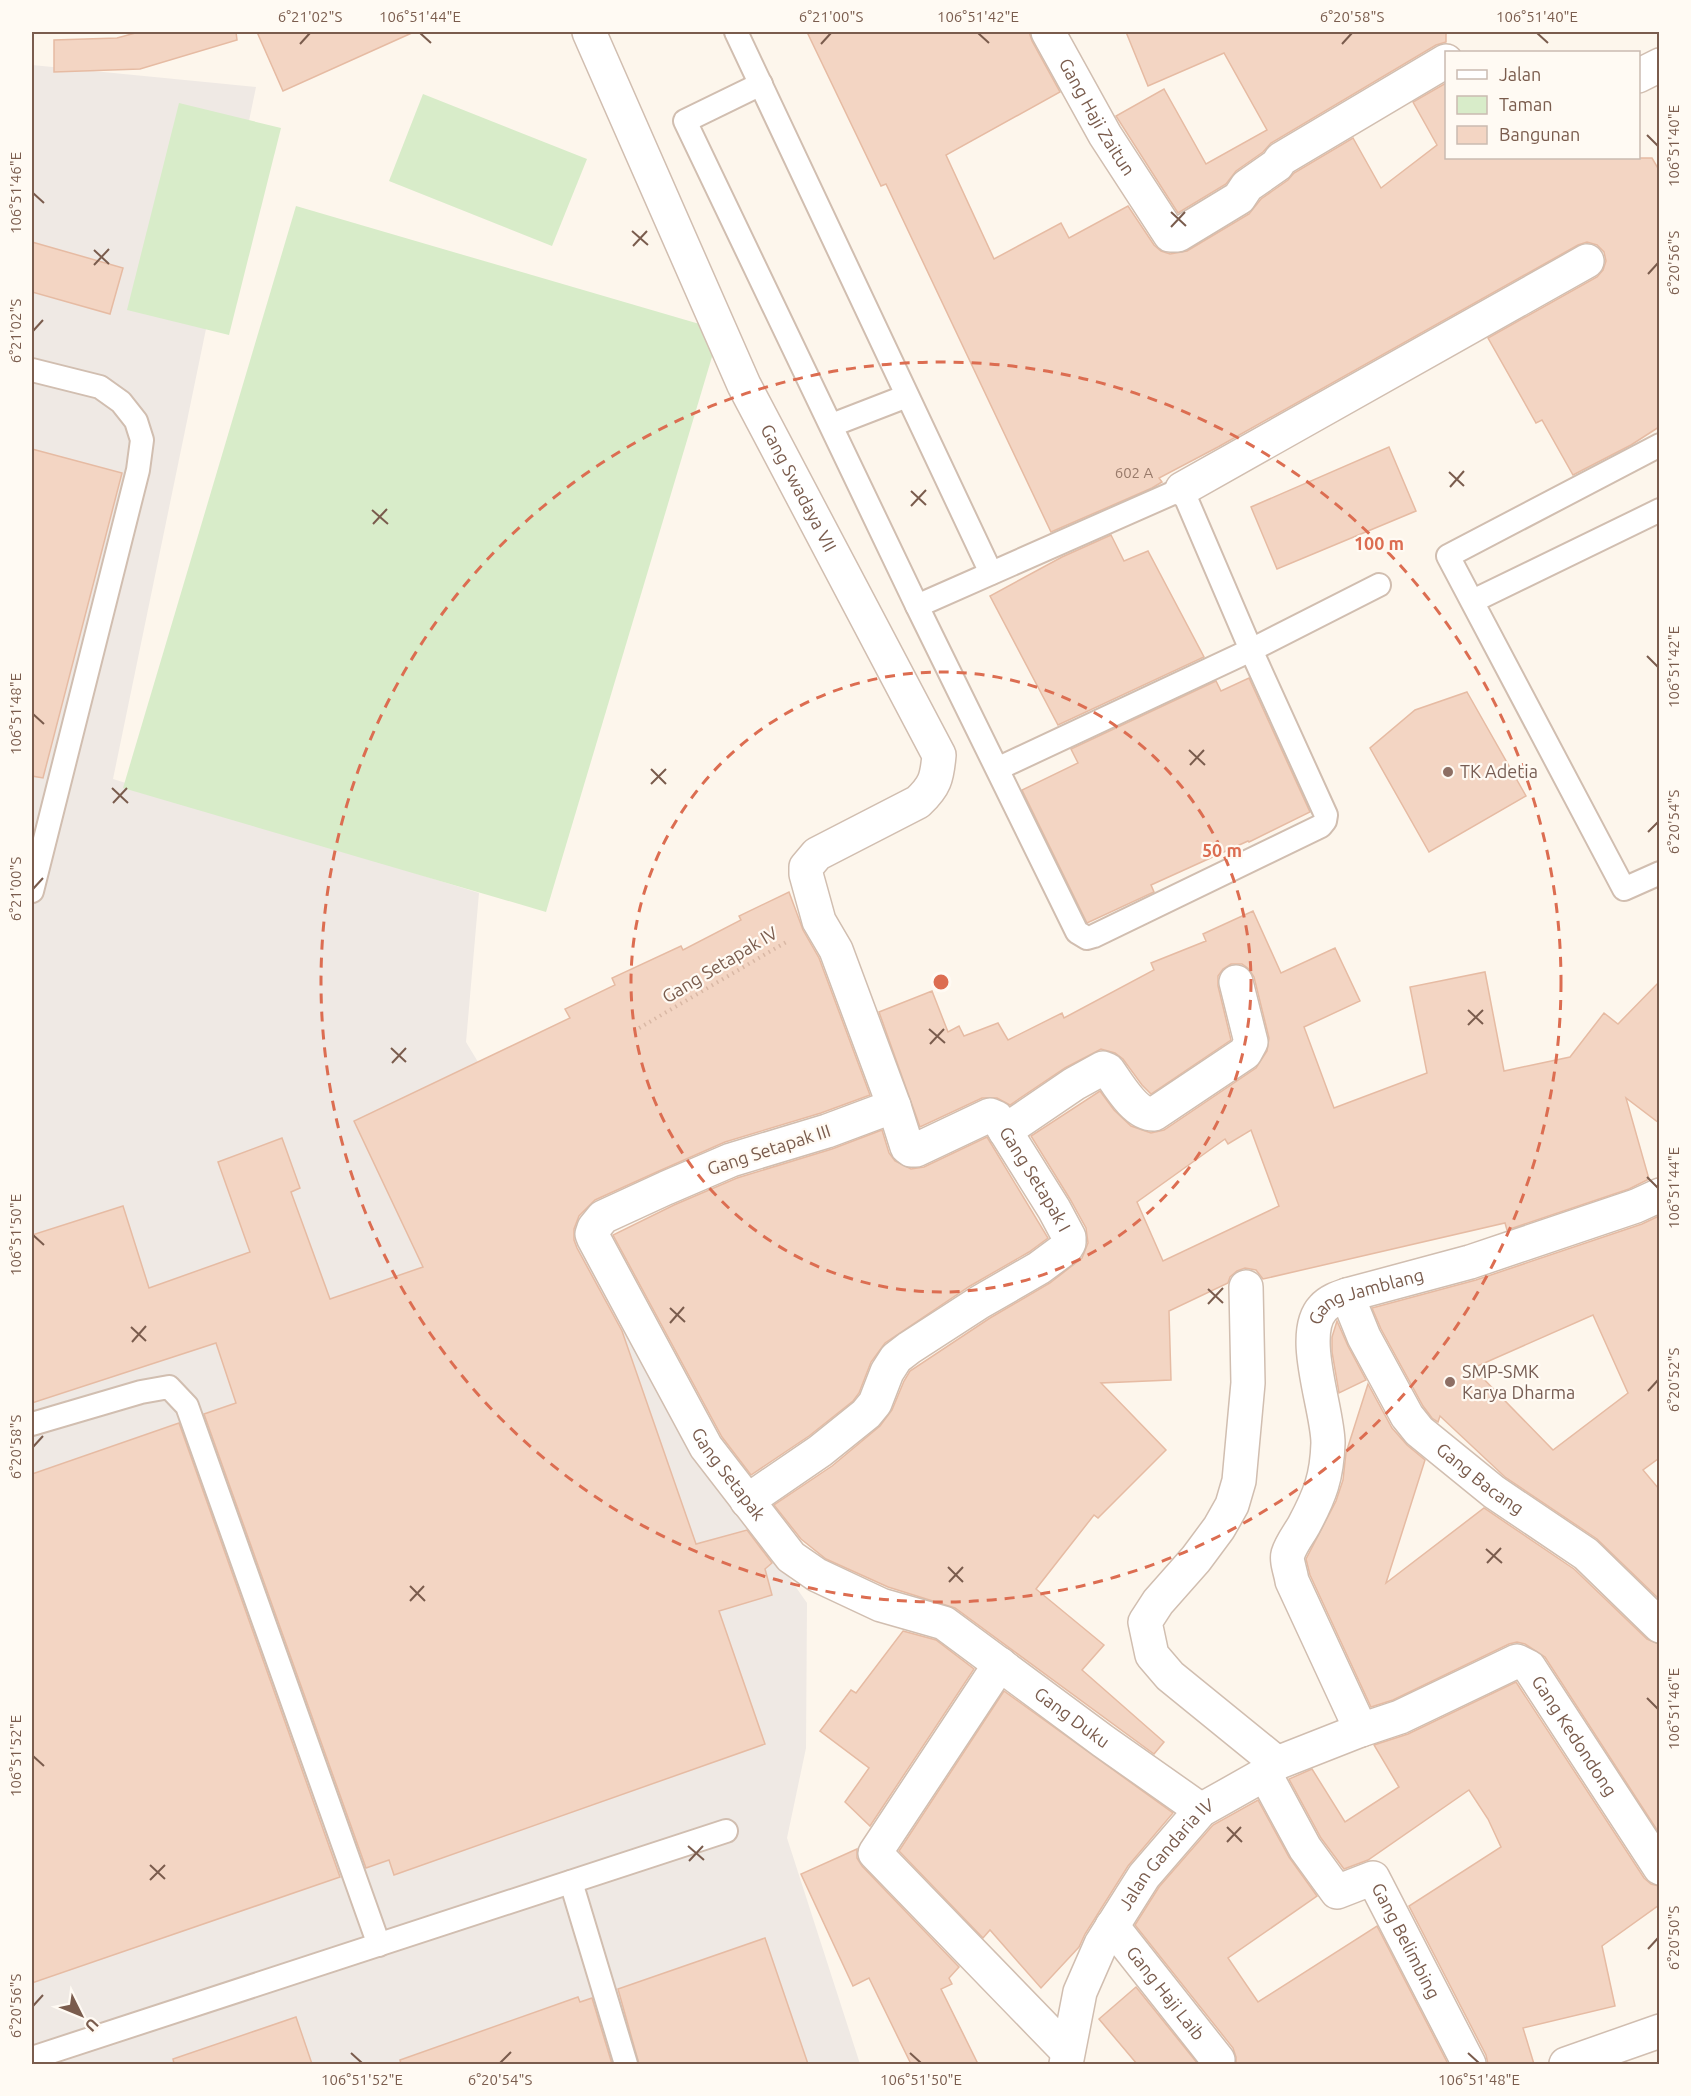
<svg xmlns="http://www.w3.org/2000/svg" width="1691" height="2096" font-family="Ubuntu,sans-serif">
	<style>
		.industrial { fill: #efe9e4 }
		.green { fill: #d8ecc9 }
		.building { fill: #f3d5c3; stroke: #e6bba3; stroke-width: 1.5; fill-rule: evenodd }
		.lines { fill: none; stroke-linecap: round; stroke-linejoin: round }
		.lane-casing { stroke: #d1beb0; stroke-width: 26 }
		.street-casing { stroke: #d1beb0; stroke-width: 36 }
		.path { stroke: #d9b8a5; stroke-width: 4; stroke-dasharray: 1.5 4.5; stroke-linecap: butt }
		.lane { stroke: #fff; stroke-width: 22 }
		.street { stroke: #fff; stroke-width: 33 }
		.ticks { fill: none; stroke: #7a5c4d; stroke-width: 2 }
		.ring { fill: none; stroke: #dc6d51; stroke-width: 3; stroke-dasharray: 10 8 }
		.education-dot { fill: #8d6e63; stroke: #fffaf3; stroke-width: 2 }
		.labels { text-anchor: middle; stroke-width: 4.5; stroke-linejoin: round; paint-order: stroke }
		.number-label { font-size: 15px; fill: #987a6a }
		.street-label { font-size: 18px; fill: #7a5c4d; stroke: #fffaf3 }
		.education-label { font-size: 18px; fill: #785e54; stroke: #fffaf3; text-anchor: start }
		.centre { fill: #dc6d51; stroke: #fffaf3; stroke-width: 3 }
		.ring-label { font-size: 18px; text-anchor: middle; font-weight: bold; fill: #dc6d51; stroke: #fffaf3; stroke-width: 4.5; stroke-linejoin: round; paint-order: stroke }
		.neatline { fill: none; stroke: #7a5c4d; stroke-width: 2 }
		.ticks-label { font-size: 15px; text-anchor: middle; fill: #7a5c4d }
	</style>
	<rect width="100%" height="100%" fill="#fdf6ec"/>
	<!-- industrial -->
	<polygon class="industrial" points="32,65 256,87 113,779 479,893 466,1042 594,1255 692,1439 807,1603 806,1748 787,1838 860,2064 32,2064"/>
	<!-- green -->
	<g class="green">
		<polygon points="423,94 587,159 552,246 389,181"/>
		<polygon points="179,103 281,128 229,335 127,310"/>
		<polygon points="296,206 720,330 546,912 123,788"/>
	</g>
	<!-- building -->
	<g class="building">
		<polygon points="139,32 236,32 237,40 140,69 54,72 54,40 117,38"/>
		<polygon points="257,32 414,32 283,91"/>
		<polygon points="807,32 1029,32 1032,41 1060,92 946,155 994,259 1061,223 1069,238 1128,206 1154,245 1161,251 1170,254 1187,251 1249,214 1261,199 1288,180 1294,173 1353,138 1381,188 1437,145 1413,102 1446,83 1446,158 1652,158 1659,170 1659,427 1631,445 1573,475 1542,420 1536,423 1488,338 1597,277 1603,270 1606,261 1604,252 1597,245 1587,242 1578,245 1218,447 1159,478 1162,482 1152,488 1051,532 886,184 881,186"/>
		<polygon points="1126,32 1446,32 1446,42 1436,45 1271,143 1263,152 1236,171 1226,184 1178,213 1116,116 1164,89 1206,164 1267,130 1224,53 1148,86"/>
		<polygon points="32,242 123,268 110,314 32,292"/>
		<polygon points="1389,447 1416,511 1277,569 1251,507"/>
		<polygon points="32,449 122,473 43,778 32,776"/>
		<polygon points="1111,535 1124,561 1148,551 1204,657 1058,725 990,596 1062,557"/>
		<polygon points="1249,678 1310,812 1249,842 1248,841 1151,885 1154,892 1087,923 1022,790 1078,763 1071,749 1216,681 1221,691"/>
		<polygon points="1467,692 1526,796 1429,852 1370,748 1415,710"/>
		<polygon points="789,892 803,930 819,958 870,1095 821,1113 725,1142 659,1171 595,1200 579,1216 574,1229 574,1240 577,1248 622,1331 696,1544 747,1530 772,1563 765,1569 772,1595 719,1611 765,1744 394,1875 389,1860 366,1868 204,1414 236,1403 216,1343 32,1403 32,1235 123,1206 149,1288 250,1252 218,1162 282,1138 300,1188 291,1192 330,1299 423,1267 354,1121 570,1018 565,1009 615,985 612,978 681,946 683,950 741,920 739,916"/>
		<path d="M1253,911l28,62 54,-25 25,53 -56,26 30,81 93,-35 -17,-86 75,-15 19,99 66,-14 34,-44 14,11 41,-42v141l-33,-25 23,81 -20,10 -122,41 -2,-7 -242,56 -7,-9 -11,-2 -8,3 -7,6 -2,6 -59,28 2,69 -70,3 65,67 -68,68 -4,-3 -58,74 68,56 -22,25 82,72 -10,12 -199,-146 -67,-21 -62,-28 -25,-20 -27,-34 58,-39 48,-40 12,-16 12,-29 6,-10 80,-53 60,-35 32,-25 6,-15 -2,-15 -16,-29 -39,-63 69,-45 14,19 17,16 20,7 13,-3 92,-62 11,-17 2,-13 -15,-61 -5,-8 -7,-5h-11l-8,5 -5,7v10l13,54 -80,54 -9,-9 -19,-26 -8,-6 -14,-4 -36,19 -55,37 -13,-7h-15l-62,29 -41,-115 53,-21 16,41 11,-6 5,10 34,-13 10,17 54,-27 2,5 90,-48 -3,-7 55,-22 -3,-7zM1251,1130l28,76 -116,55 -26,-59 88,-63 3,5z"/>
		<polygon points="882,1130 889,1153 895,1161 911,1169 924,1167 987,1137 1048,1238 1029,1252 970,1286 885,1343 871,1362 859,1393 853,1401 809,1436 751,1475 722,1437 613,1235 674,1205 737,1178 832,1149"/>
		<path d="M1659,1216v247l-1,-4 -15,11 16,19v110l-62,-60 -92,-62 -65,-61 -2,6 -6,-4 -9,-12 -42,-77 -9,-21 104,-28 166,-56zM1593,1315l35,78 -75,57 -80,-82z"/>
		<polygon points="1337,1321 1348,1346 1366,1380 1339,1393 1332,1352 1332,1337"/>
		<polygon points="1368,1384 1392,1428 1407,1445 1425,1460 1386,1583 1484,1508 1574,1569 1647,1639 1659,1644 1659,1833 1545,1657 1525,1644 1517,1642 1509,1644 1393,1700 1371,1707 1310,1575 1306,1559 1336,1501 1343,1480 1346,1453"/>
		<polygon points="179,1423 340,1877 32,1983 32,1474"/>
		<polygon points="903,1631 936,1640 974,1669 870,1826 845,1802 869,1768 820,1731 851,1690 856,1693"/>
		<polygon points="1516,1682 1644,1878 1651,1884 1659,1886 1659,1905 1602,1946 1615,2006 1523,2028 1534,2064 1488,2064 1486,2055 1409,1906 1501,1847 1488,1819 1469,1790 1368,1860 1344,1869 1321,1838 1289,1779 1312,1769 1345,1822 1399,1787 1374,1745 1408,1734"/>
		<polygon points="1004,1691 1173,1813 1128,1866 1085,1934 1079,1947 1041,1988 990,1930 983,1938 899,1851"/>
		<polygon points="1258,1800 1289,1857 1317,1896 1228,1958 1258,2002 1377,1926 1448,2064 1236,2064 1236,2057 1233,2048 1135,1925 1159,1887 1213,1825"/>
		<polygon points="857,1849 857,1858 862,1866 959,1967 949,1978 952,1984 941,1989 978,2064 911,2064 869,1978 853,1986 801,1874"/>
		<polygon points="765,1938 808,2064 639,2064 618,1989"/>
		<polygon points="1136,1987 1198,2064 1137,2064 1099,2019"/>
		<polygon points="578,1997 580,2002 592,1998 612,2064 401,2064 400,2060"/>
		<polygon points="296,2017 312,2064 174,2064 173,2059"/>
	</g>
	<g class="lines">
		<!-- lane casing -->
		<g class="lane-casing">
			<g id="lane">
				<polyline points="736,32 991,573"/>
				<polyline points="761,84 685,121 917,606 1182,489 1251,650 1379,585"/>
				<polyline points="32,370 100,387 121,402 136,421 142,440 138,470 32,891"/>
				<polyline points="832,425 907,396"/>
				<polyline points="1660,445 1448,556 1624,889 1660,873"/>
				<polyline points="1473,601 1660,510"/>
				<polyline points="917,606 1077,932 1087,938 1094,936 1321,826 1325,821 1326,815 1251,650 997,769"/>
				<polyline points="32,1424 141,1392 169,1387 187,1406 379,1945"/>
				<polyline points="571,1882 626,2064"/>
				<polyline points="32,2058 726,1831"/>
			</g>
		</g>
		<!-- street casing -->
		<g class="street-casing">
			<g id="street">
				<path id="s1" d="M589,32l155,353 195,370c-2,23 -4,31 -21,47l-101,52 -11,13v7l13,47 17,29 58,156 13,41 4,3h5l74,-35 7,3 57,91 15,28v6l-3,5 -27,20 -59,34 -71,46 -13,10 -9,14 -12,31 -9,11 -46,37 -73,50"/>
				<path id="s2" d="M1048,32l57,103 65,100h8l61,-37 8,-12 30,-21 4,-6 165,-98"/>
				<polyline points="1638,76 1660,65"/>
				<polyline points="1182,489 1587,261"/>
				<path id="s3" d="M894,1106l-67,25 -96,29 -65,28 -63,29 -9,11 -2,6 2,5 112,208 85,110 26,18 64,30 63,18 159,118 98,69"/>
				<path d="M1005,1131l69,-47 29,-16 5,2c10,14 27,45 46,44l91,-61 6,-11 -15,-60"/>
				<polyline points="1246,1287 1248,1383 1239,1481 1232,1505 1219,1528 1196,1559 1158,1602 1145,1622 1152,1655 1170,1676 1277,1763"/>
				<path id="s4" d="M1347,1295l17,42 43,79 12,15 75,61 92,62 74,72"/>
				<polyline points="1000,1664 875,1853 1067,2051"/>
				<path id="s5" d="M1361,1730l-69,-149c-1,-8 -6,-20 -4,-27 3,-10 11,-20 16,-29 16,-30 23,-48 24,-82 0,-34 -30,-109 -5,-135 6,-7 15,-10 24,-13l123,-33 166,-56 24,-11"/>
				<path id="s6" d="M1265,1774l40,74 32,44 36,-14 96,186"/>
				<path id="s7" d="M1112,1926l106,134"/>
				<path id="s8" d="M1066,2064l14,-72 21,-48 43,-68 57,-66 64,-36 12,-11 84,-33 39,-13 117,-56 12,6 131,201"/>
				<polyline points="1566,2064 1660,2031"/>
			</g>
		</g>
		<!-- path -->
		<polyline class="path" points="634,1031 788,941"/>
		<!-- lane -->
		<use href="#lane" class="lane"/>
		<!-- street -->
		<use href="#street" class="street"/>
	</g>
	<!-- ticks -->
	<path class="ticks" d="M420,33l11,10M978,33l11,10M1537,33l11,10M300,44l10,-11M821,44l10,-11M1342,44l10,-11M1647,135l11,11M33,193l11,10M1171,212l15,14M1171,227l14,-15M632,231l16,14M633,246l14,-15M94,250l15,14M94,265l15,-16M1648,274l10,-11M33,331l10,-11M1449,472l15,14M1450,487l14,-16M911,491l15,14M911,506l15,-16M372,510l16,14M373,524l14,-15M1647,656l11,11M33,714l11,10M1189,750l16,15M1190,765l14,-15M651,769l15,15M651,784l15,-15M112,788l16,15M113,803l14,-15M1648,832l10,-10M33,889l10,-11M1468,1010l15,14M1468,1025l15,-15M929,1029l16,14M930,1044l14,-15M391,1048l15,14M392,1063l14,-15M1647,1177l11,11M33,1235l11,10M1208,1289l15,14M1208,1304l15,-16M670,1308l15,14M670,1323l14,-16M131,1327l15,14M132,1342l14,-16M1648,1391l10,-11M33,1447l10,-11M1486,1549l16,14M1487,1563l14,-15M948,1567l15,15M949,1582l14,-15M410,1586l15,15M410,1601l14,-15M1647,1698l11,11M33,1756l11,10M1227,1827l15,15M1227,1842l14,-15M688,1846l16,14M689,1861l14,-15M150,1865l15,14M150,1880l15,-15M1648,1949l10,-11M33,2006l10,-11M351,2053l11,10M910,2053l11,10M1468,2053l11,10M500,2063l11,-11"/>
	<!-- distance rings -->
	<g class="ring">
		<circle cx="941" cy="982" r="310"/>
		<circle cx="941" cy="982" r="620"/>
	</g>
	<!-- markers -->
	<g class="education-dot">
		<circle cx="1448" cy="772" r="6"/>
		<circle cx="1450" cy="1382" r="6"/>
	</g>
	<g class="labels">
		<!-- number labels -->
		<g class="number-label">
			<text x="1134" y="478">602 A</text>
		</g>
		<!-- street labels -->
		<g class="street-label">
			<text dy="6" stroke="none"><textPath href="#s2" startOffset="98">Gang Haji Zaitun</textPath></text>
			<text dy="6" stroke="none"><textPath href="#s1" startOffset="502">Gang Swadaya VII</textPath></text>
			<text transform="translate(720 965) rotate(-31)" y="6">Gang Setapak IV</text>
			<text transform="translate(769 1150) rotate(-18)" y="6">Gang Setapak III</text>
			<text dy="6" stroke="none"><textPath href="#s1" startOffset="1458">Gang Setapak I</textPath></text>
			<text dy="6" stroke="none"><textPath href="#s5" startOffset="494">Gang Jamblang</textPath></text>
			<text dy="6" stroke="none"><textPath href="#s3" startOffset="609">Gang Setapak</textPath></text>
			<text dy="6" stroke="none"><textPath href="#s4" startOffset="232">Gang Bacang</textPath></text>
			<text dy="6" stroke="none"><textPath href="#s3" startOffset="1040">Gang Duku</textPath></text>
			<text dy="6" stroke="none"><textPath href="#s8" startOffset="740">Gang Kedondong</textPath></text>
			<text dy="6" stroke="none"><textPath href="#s8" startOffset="237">Jalan Gandaria IV</textPath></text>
			<text dy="6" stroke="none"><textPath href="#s6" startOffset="248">Gang Belimbing</textPath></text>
			<text dy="6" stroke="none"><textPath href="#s7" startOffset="86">Gang Haji Laib</textPath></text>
		</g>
		<!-- education labels -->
		<g class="education-label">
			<text x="1460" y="778">TK Adetia</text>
			<text x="1462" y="1378">SMP-SMK<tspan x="1462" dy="21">Karya Dharma</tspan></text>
		</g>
	</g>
	<circle cx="941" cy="982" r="9" class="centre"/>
	<g class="ring-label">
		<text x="1379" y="550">100 m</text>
		<text x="1222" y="857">50 m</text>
	</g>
	<!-- border -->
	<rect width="1691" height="2096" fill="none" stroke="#fffaf3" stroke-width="66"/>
	<!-- legend -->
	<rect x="1445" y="51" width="195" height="108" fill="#fffaf3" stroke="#cabbb1" stroke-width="1.5"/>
	<rect x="1457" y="70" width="30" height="9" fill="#ffffff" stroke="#cabbb1" stroke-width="1.5"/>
	<text x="1499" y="81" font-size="18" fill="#7a5c4d">Jalan</text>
	<rect x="1457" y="96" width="30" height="18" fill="#d8ecc9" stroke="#cabbb1" stroke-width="1.5"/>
	<text x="1499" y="111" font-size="18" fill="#7a5c4d">Taman</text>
	<rect x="1457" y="126" width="30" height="18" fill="#f3d5c3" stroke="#cabbb1" stroke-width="1.5"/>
	<text x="1499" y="141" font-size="18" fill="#7a5c4d">Bangunan</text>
	<!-- north arrow -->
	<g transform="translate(81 2015) rotate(133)" stroke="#fffaf3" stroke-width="4.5" paint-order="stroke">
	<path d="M0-4.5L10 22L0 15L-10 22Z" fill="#7a5c4d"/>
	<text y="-9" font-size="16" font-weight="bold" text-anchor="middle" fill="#7a5c4d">U</text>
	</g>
	<rect x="33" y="33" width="1625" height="2030" class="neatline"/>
	<g class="ticks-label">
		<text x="310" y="22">6°21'02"S</text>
		<text x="420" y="22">106°51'44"E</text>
		<text x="831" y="22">6°21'00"S</text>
		<text x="978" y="22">106°51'42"E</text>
		<text x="1352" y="22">6°20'58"S</text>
		<text x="1537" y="22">106°51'40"E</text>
		<text transform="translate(1674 146) rotate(-90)" y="5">106°51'40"E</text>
		<text transform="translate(16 193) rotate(-90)" y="5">106°51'46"E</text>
		<text transform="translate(1674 263) rotate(-90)" y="5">6°20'56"S</text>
		<text transform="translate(16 331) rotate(-90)" y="5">6°21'02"S</text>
		<text transform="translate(1674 667) rotate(-90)" y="5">106°51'42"E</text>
		<text transform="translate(16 714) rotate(-90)" y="5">106°51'48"E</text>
		<text transform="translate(1674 822) rotate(-90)" y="5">6°20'54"S</text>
		<text transform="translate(16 889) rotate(-90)" y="5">6°21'00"S</text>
		<text transform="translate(1674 1188) rotate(-90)" y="5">106°51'44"E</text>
		<text transform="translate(16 1235) rotate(-90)" y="5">106°51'50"E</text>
		<text transform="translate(1674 1380) rotate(-90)" y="5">6°20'52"S</text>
		<text transform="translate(16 1447) rotate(-90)" y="5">6°20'58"S</text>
		<text transform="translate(1674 1709) rotate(-90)" y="5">106°51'46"E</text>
		<text transform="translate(16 1756) rotate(-90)" y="5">106°51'52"E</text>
		<text transform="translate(1674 1938) rotate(-90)" y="5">6°20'50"S</text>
		<text transform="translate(16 2006) rotate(-90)" y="5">6°20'56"S</text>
		<text x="362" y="2085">106°51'52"E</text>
		<text x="500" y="2085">6°20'54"S</text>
		<text x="921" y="2085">106°51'50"E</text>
		<text x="1479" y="2085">106°51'48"E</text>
	</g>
</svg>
